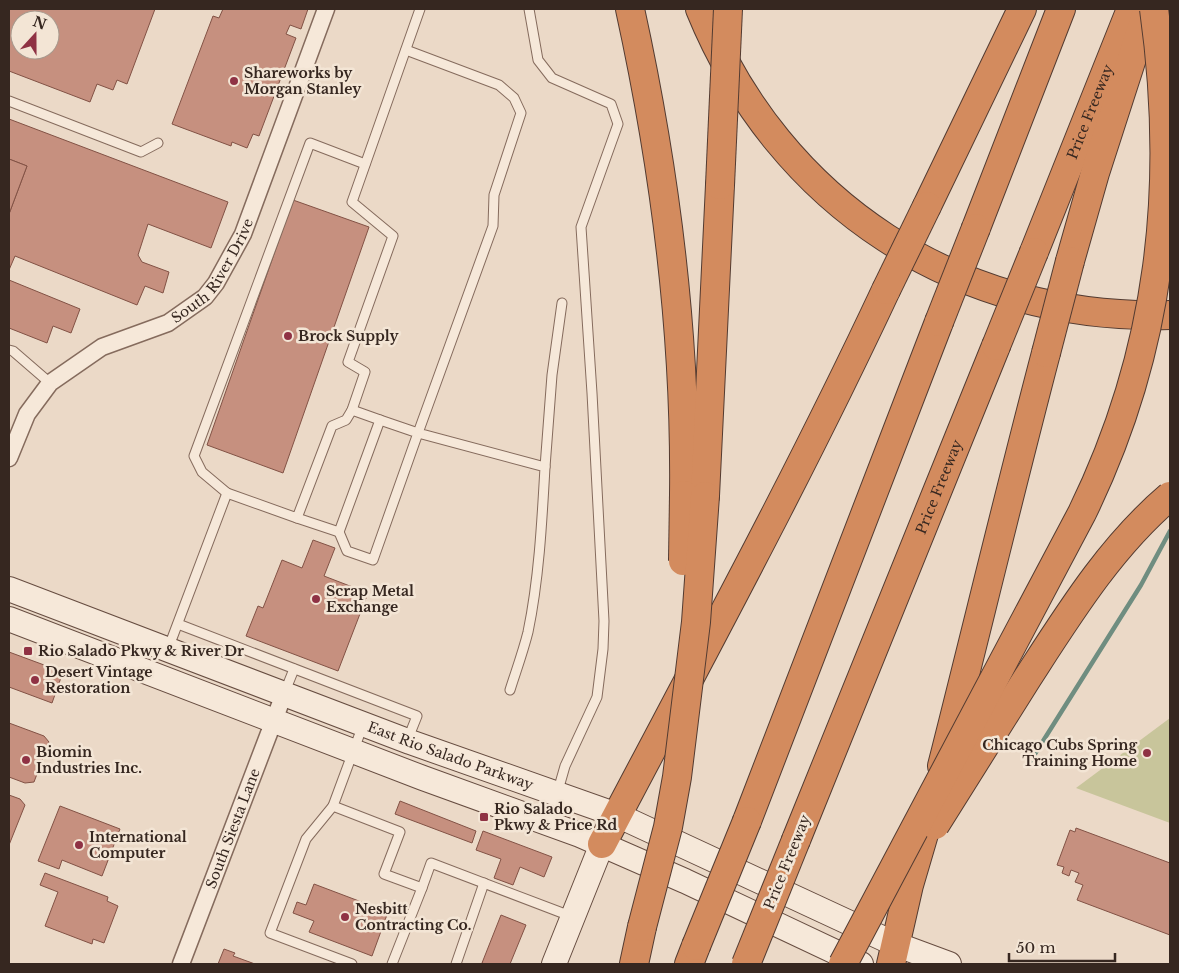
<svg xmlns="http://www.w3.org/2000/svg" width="1179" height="973" font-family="'Libre Baskerville',serif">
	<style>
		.pitch { fill: #c8c59b }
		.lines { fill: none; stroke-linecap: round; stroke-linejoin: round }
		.stream { stroke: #6f8d80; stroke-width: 4.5 }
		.building { fill: #c6907f; stroke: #825245; fill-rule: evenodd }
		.lane-casing { stroke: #856b5d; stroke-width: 11 }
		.street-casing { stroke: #856b5d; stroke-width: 19 }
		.secondary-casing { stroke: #674d41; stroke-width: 26 }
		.highway-casing { stroke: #533b31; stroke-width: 30 }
		.lane { stroke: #f6e8d9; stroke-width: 9 }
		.street { stroke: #f6e8d9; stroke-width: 16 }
		.secondary { stroke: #f6e8d9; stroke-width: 24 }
		.highway { stroke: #d38b5e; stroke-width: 28 }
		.highway-bridge-casing { stroke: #533b31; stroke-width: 30; stroke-linecap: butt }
		.highway-bridge { stroke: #d38b5e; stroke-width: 28 }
		.poi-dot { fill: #8f3244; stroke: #f3e5d5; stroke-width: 2 }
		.labels { text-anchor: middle; stroke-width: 5; stroke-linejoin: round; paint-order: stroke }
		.poi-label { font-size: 14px; font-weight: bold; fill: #362720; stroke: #f3e5d5; text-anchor: start }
		.street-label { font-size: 14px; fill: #362720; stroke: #f3e5d5 }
	</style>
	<rect width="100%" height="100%" fill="#ebd9c7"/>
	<!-- pitch -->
	<polygon class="pitch" points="1170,718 1170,823 1076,788"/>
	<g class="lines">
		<!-- stream -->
		<polyline class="stream" points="1028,765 1141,585 1170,531"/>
	</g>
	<!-- building -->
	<g class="building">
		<path d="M9,9h146l-28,75 -10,-4 -4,10 -16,-6 -7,18 -81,-31zM20,20h30v30h-30z"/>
		<polygon points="223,9 308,9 301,29 290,25 286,34 296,38 259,136 253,134 247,148 232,142 231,146 172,124 213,16 219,18"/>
		<polygon points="9,119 228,202 211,248 148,224 138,255 142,262 169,272 163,293 145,286 137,305 15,256 9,270 9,214 27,166 9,159"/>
		<polygon points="9,159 27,166 9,214"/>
		<polygon points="293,200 369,227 283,473 207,445"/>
		<polygon points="9,280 80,309 71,333 53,326 47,343 9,328"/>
		<polygon points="313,540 335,548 324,576 368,593 338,671 246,636 258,606 263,608 282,560 302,568"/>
		<polygon points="9,652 63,672 52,703 9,687"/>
		<polygon points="9,723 44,736 49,742 34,782 25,783 9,777"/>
		<polygon points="9,795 20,799 25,805 9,845"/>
		<polygon points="400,801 476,831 472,843 395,814"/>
		<polygon points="60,806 120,829 102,876 62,860 59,869 38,861"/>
		<polygon points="1076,828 1170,863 1170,935 1077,900 1083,885 1075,882 1079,873 1071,870 1069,876 1062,873 1064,867 1057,865 1070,830 1075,832"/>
		<polygon points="483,831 552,857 544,877 520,867 513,885 494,878 501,859 476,850"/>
		<polygon points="45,873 108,897 107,901 118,906 104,943 93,939 92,944 45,926 58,892 40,885"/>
		<polygon points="314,884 388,912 372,956 309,932 314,921 293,913 297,902 306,905"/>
		<polygon points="501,915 526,925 510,964 484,964 482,963"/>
		<polygon points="224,949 235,953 233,956 255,964 218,964"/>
	</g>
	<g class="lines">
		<!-- lane casing -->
		<g class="lane-casing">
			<g id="lane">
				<polyline points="529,9 538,60 552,78 611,104 618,124 581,227 592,393 604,621 603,649 597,697 565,766 557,794"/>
				<path d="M406,50l93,35 15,13 7,15 -27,82 -1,31 -75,207 127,34c-3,54 -6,112 -17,165 -5,20 -12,39 -18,58"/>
				<polyline points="9,101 141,152 158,143"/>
				<polyline points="9,350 13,351 50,383"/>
				<polyline points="545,467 552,375 562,303"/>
				<polyline points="227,493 202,472 194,456 310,143 365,164"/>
				<polyline points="297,518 339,532 380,420 352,410"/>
				<polyline points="339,532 347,551 373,560 418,433 380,420"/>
				<polyline points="178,624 417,716 407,741"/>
				<polyline points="168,649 227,493 297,518 332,426 346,420 352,410 365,372 348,362 393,236 352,202 420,9"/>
				<polyline points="284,694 294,669"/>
				<polyline points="363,725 333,806 400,832 384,874 422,888 431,863 573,917"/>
				<polyline points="333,806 306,839 270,933 352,964"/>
				<polyline points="392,964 422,888"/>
				<polyline points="456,964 484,883"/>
			</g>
		</g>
		<!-- street casing -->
		<g class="street-casing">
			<g id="street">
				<path id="s1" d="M9,458l18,-44 23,-31 52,-36 66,-24 37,-26 11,-14 27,-49 83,-225"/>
				<path id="s2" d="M181,964l103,-270"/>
			</g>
		</g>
		<!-- secondary casing -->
		<g class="secondary-casing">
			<g id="secondary">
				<path id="s3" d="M9,589l401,153 207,73 278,129 54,20"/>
				<polyline points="9,619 423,778 580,835 685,881 861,964"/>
				<polyline points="554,964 602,844"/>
			</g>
		</g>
		<!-- highway casing -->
		<g class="highway-casing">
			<g id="highway">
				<path d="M630,9c35,160 56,322 54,486"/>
				<path d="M700,9c80,196 259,312 470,306"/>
				<polyline points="927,206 1022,9"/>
				<polyline points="976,228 1061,9"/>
				<path id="s4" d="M1034,252l97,-243"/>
				<polyline points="1070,261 1095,173 1148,9"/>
				<polyline points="705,496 720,185"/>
				<path d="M942,766c35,-138 68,-276 104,-413"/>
				<polyline points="747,821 939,322"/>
				<path id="s5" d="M796,840l200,-494"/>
				<path d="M602,844c96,-183 196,-366 284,-554"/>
				<polyline points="634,964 642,927"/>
				<polyline points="689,964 696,946"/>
				<polyline points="891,964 909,885 931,810"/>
			</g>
		</g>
		<!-- lane -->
		<use href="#lane" class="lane"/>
		<!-- street -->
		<use href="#street" class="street"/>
		<!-- secondary -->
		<use href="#secondary" class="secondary"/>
		<!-- highway -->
		<use href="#highway" class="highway"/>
		<!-- highway-bridge casing -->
		<g class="highway-bridge-casing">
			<g id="highway-bridge">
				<polyline points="720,185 728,9"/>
				<polyline points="886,290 927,206"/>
				<polyline points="939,322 976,228"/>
				<polyline points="996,346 1034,252"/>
				<polyline points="1046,353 1070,261"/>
				<polyline points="683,561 684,495"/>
				<path d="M935,825c31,-49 62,-98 93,-148 42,-65 83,-131 142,-181"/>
				<polyline points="642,927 668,827 677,777 696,622 705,496"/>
				<polyline points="696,946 747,821"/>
				<polyline points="746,964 796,840"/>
				<path d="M843,964l239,-451c79,-162 97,-326 72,-504"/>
			</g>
		</g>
		<!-- highway-bridge -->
		<use href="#highway-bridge" class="highway-bridge"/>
	</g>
	<!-- markers -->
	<g class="poi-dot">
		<circle cx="234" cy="81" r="5"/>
		<circle cx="288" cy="336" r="5"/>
		<circle cx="316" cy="599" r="5"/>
		<rect x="23" y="646" width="10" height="10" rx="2.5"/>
		<circle cx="35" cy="680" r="5"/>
		<circle cx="1147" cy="753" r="5"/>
		<circle cx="26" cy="760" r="5"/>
		<rect x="479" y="812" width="10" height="10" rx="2.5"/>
		<circle cx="79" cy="845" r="5"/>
		<circle cx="345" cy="917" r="5"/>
	</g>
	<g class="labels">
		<!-- poi labels -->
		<g class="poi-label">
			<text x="244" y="78">Shareworks by<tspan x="244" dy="16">Morgan Stanley</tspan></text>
			<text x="298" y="341">Brock Supply</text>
			<text x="326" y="596">Scrap Metal<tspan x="326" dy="16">Exchange</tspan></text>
			<text x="38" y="656">Rio Salado Pkwy &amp; River Dr</text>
			<text x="45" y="677">Desert Vintage<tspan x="45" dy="16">Restoration</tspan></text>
			<text x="1137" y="750" text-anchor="end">Chicago Cubs Spring<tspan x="1137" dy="16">Training Home</tspan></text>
			<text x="36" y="757">Biomin<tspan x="36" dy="16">Industries Inc.</tspan></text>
			<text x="494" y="814">Rio Salado<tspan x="494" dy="16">Pkwy &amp; Price Rd</tspan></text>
			<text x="89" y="842">International<tspan x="89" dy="16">Computer</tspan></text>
			<text x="355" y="914">Nesbitt<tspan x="355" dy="16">Contracting Co.</tspan></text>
		</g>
		<!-- street labels -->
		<g class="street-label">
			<text dy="5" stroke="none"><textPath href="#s4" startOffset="151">Price Freeway</textPath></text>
			<text dy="5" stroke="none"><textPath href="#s1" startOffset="290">South River Drive</textPath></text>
			<text dy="5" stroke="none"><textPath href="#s5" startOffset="381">Price Freeway</textPath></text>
			<text dy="5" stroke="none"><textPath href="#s3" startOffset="472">East Rio Salado Parkway</textPath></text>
			<text dy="5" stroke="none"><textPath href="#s2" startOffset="145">South Siesta Lane</textPath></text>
			<text transform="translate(787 862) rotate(-68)" y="5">Price Freeway</text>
		</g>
	</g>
	<!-- border -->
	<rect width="1179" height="973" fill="none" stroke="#362720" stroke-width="20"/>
	<!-- north arrow -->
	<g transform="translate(35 35) rotate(21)"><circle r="24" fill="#f3e5d5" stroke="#a7998d"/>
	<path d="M0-4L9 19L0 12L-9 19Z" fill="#8f3244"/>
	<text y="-8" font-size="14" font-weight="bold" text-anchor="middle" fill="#362720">N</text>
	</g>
	<!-- scale -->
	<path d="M1009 953v8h106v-8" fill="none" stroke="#362720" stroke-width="2.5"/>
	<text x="1016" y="953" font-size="15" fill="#362720" stroke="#f3e5d5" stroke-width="4" paint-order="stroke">50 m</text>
</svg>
